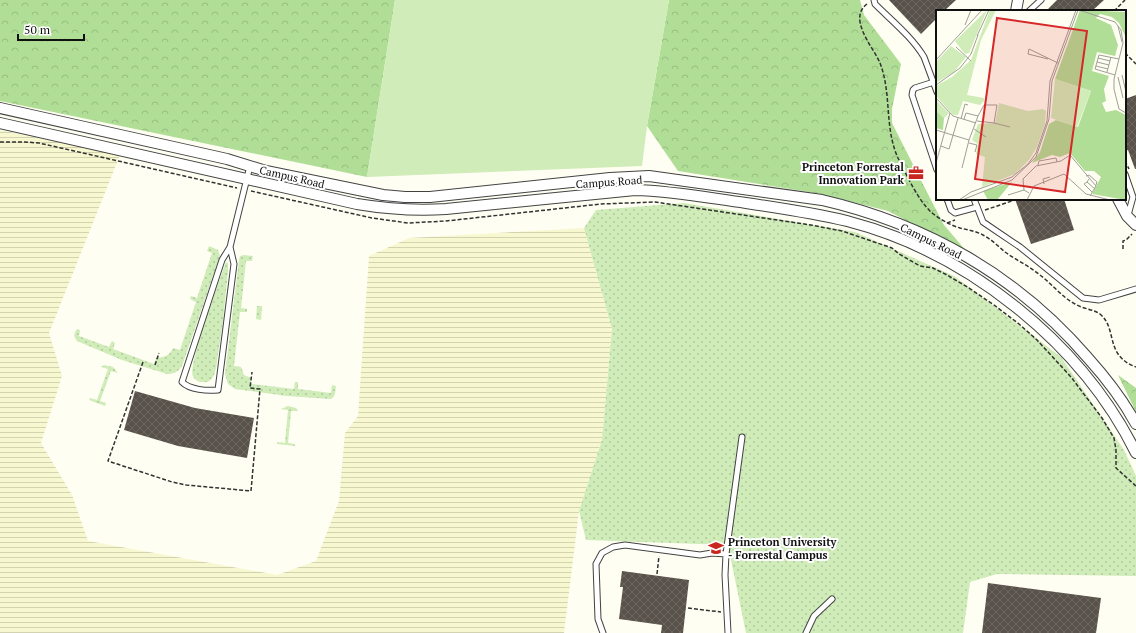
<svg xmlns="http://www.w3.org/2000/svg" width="1136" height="633" font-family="'PT Serif',serif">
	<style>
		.farmland { fill: url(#farmland-rules) }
		.grass { fill: url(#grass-dots) }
		.forest { fill: url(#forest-crowns) }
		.park { fill: #cfecb9 }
		.building { fill: url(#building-cross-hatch) }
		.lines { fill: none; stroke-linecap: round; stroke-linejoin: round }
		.lane-casing { stroke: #434343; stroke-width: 7 }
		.street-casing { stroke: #434343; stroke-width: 12 }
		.path { stroke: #323232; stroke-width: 1.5; stroke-dasharray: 4 2; stroke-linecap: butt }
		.lane { stroke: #fff; stroke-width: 5 }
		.street { stroke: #fff; stroke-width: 10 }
		.labels { text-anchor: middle; stroke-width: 4; stroke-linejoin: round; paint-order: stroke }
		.poi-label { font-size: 11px; font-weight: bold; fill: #101010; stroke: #fff; text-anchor: end }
		.street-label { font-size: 11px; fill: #101010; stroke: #fff }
		.inset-road { fill: none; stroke: #9f9f98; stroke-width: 1 }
		.view { fill: #d62828; fill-opacity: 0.15; stroke: #d62828; stroke-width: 2 }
		.inset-edge { fill: none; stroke: #101010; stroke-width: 2 }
	</style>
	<defs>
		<pattern id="farmland-rules" width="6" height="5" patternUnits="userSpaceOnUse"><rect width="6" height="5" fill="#f7f7d0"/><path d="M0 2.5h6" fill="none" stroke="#d3d3b2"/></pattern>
		<pattern id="grass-dots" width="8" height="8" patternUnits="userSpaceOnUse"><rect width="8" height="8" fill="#cfecb9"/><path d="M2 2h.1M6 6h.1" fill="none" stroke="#b1c99e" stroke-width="1.8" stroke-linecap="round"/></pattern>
		<pattern id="forest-crowns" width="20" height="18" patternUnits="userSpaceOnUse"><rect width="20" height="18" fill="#b1de97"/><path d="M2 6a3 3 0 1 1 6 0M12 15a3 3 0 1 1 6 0" fill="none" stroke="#97bd81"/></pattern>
		<pattern id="building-cross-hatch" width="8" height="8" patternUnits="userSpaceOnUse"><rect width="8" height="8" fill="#59524b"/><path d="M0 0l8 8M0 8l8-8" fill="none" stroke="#6c6661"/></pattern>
	</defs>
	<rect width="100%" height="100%" fill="#fffef2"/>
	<!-- farmland -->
	<polygon class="farmland" points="0,130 120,155 49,333 62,376 41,443 72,495 88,541 277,575 316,561 339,501 345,433 358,416 369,256 409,238 584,228 612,329 602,440 579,511 564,633 0,633"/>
	<!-- grass -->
	<g class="grass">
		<polygon points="684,203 855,232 954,276 1061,357 1124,450 1136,476 1136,576 997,574 970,582 963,633 746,633 728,545 586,540 579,511 602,440 612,329 584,228 596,210"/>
		<path d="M209,246l9,4 2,6 -38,110c-4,6 -8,8 -15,8l-45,-14 -45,-19c-4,-5 -3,-7 0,-12l3,1 -1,6 30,11 3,-6 3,2 -2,6 41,15 2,-6c9,-1 13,-2 17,-10l7,2 16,-48 -6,-3 1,-3 6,2 15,-45 -5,-2z"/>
		<path d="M244,255l9,1 -1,5h-6l-5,47 6,1v3h-7l-6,54 7,1 3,8 7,3v6l43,5 1,-7h3v7l33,4 1,-8 4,1c-1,5 0,10 -5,13l-44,-3 -52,-7 -7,-5 -3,-10 14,-114 1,-4z"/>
		<path d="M226,262l2,1v9c-3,27 -5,55 -10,82 -1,6 -1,14 -4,21 -2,5 -6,8 -11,7 -5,0 -8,-2 -10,-6 -5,-12 27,-97 33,-114z"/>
		<polygon points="257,306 262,306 261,320 256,319"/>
		<polygon points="104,365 113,367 118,373 111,371 100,401 106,403 105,406 89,400 90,398 97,400 108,369 101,367"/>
		<polygon points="288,406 296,408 298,411 291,411 288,443 295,444 295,446 277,444 277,442 285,443 288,410 281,409"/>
	</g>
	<!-- forest -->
	<g class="forest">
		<polygon points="0,0 395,0 367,177 0,101"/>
		<polygon points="669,0 860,0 864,15 901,64 892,109 892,123 931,200 944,225 968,253 888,211 821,194 678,171 647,126"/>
		<polygon points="1118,375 1136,388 1136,412"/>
	</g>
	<!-- park -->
	<polygon class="park" points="395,0 669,0 647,126 642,166 367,177"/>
	<!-- building -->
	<g class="building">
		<polygon points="889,0 956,0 944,11 937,11 937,18 921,34"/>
		<polygon points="1057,0 1104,0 1092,11 1046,11"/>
		<polygon points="1136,95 1136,169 1135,169 1128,150 1125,151 1125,99"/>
		<polygon points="1015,199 1064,199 1074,230 1031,244"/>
		<polygon points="135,391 195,408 254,418 247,458 178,446 124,430"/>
		<polygon points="622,571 689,580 683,633 661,633 662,625 619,619 623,587 620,587"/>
		<polygon points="988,583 1101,598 1096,633 982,633"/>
	</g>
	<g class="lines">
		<!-- lane casing -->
		<g class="lane-casing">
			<g id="lane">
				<path d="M874,0l1,4c17,17 37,33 49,53l13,35"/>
				<polyline points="1029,11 1041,0"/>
				<polyline points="934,82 915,88 913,90 912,95 937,170"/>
				<polyline points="1125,174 1133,197 1128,215"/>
				<polyline points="947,199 951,210 955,213 977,207"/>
				<polyline points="974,199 983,222 1020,247 1083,298 1099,300 1136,289"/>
				<path d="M230,247l4,17 -16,126c-11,1 -28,0 -36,-8l40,-122 8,-13 20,-81"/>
				<polyline points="726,554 742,437"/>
				<polyline points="603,633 598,619 596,564 602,553 613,547 625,545 700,555 712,553 726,554 725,575 728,633"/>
				<polyline points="806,633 814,616 832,599"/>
			</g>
		</g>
		<!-- street casing -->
		<g class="street-casing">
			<g id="street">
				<polyline points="1016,11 1018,0"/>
				<path d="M0,108l227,51 39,12 117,24 22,2h25l180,-19 39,-2 173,24c104,24 196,76 266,158 18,20 35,42 48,66"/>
				<path d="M0,123l357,81c30,5 59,7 89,5l189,-19c38,1 74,8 111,13 34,5 68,10 101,18 120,31 234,121 289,232"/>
				<polyline points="1118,199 1127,216 1136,225"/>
			</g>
		</g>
		<!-- path -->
		<g class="path">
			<path d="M867,4c-20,15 7,44 13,59 12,31 4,64 18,95 8,16 20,42 33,54 8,7 19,13 29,16 8,2 16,3 23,7 8,4 15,11 22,17 11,8 24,14 35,23 12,9 22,22 35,29 8,5 18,5 25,10 18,15 4,41 36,53"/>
			<polyline points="1114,11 1125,0"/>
			<polyline points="1125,53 1136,64"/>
			<polyline points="0,142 25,142 39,143 237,188"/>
			<polyline points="1125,161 1129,169"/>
			<polyline points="251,191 372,218 408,223 446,221 601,204 655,202 811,225 842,231 892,248 899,254 920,266 933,268 947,275 969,288 994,305 1019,324 1037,340 1071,377 1102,418 1114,438 1116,450 1116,468 1136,486"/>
			<polyline points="985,210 1015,200"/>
			<polyline points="947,223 955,220"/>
			<polyline points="1123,249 1123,241 1126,240 1132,234"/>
			<polyline points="143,362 108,461 172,482 186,485 251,491 260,389 250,388 252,372"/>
			<polyline points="155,365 159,353"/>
			<polyline points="657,574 659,556"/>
			<polyline points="688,608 721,612"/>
		</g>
		<!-- lane -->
		<use href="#lane" class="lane"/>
		<!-- street -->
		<use href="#street" class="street"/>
	</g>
	<!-- icons -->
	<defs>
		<g id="office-bare" transform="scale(1.2)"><path d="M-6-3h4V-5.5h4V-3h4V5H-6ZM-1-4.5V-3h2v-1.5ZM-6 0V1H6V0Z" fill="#c8261f" stroke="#fff" stroke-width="2.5" paint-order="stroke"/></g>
		<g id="university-bare" transform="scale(1.2)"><path d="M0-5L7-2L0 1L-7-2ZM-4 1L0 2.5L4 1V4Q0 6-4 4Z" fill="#c8261f" stroke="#fff" stroke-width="2.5" paint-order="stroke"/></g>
	</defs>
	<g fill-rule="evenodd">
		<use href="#office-bare" x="916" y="173"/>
		<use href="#university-bare" x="716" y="548"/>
	</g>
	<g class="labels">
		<!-- poi labels -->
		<g class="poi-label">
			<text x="904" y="171">Princeton Forrestal<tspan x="904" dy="13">Innovation Park</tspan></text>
			<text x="728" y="546" text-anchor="start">Princeton University<tspan x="728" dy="13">- Forrestal Campus</tspan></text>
		</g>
		<!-- street labels -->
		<g class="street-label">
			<text transform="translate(292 177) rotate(13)" y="4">Campus Road</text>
			<text transform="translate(609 182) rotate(-4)" y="4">Campus Road</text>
			<text transform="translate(931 241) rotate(26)" y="4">Campus Road</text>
		</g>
	</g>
	<!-- overview -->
	<g transform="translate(936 10)">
		<rect width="190" height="190" fill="#fffef2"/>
		<path d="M51,0l-18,43 -4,1 -10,-13zM54,0h6l-15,30 -14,55 17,3v3l-4,4 -17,-4 -5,14h-5l-17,-19v-10l16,-9 19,-17zM15,36l15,11 -12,15 -18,11v-21zM0,90l13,13 -5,5 -8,-7zM63,93l29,8 15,-2 3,2 -1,13 -8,23 -8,13 -14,14 -33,13 3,-30 -9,-3 2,-10 -6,-4 6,-16 17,-1z" fill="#cfecb9"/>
		<path d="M144,0l46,2v26l-7,-15 -7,-6 -12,-3 -4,4 15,7 7,20 -3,11 -18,-4 -5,19 17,5 -5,13 2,12 -4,2 4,9 10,-2 10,5v85l-34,-6 9,-17 -7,-6h-9l-15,-18 -10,4 -8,-2 -20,8 8,-11 9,-28 7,-4 22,7 13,-36 -36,-12zM0,101l8,7 -1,12 -7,-2zM76,172l-15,18h-9l-5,-9z" fill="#b1de97"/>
		<path d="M119,69l36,12 -14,36 -26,-9z" fill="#cfecb9"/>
		<path class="inset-road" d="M143,0l36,12 6,8 2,13 -9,36v10l5,20 7,4M29,15l6,-15M182,16l4,16M41,26l12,-26M20,37l15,14M162,48l12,3M112,49l-20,-5 1,-5 29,14M0,50l46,-50M161,52l12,3M160,56l12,3M171,62l4,-15M179,65l-20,-6 4,-14 20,4M186,65l4,17M182,67l5,21M0,75l24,-17 11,-14 7,-19M0,88l17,18 23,7M25,109l4,-15 3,1M28,109l2,-6 12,3M58,113l16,4M38,119l12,8M0,120l33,10M33,133l8,2 -2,7M5,136l8,3 9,-31M0,153l14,-50M102,155l1,-4 17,-3 1,4M26,158l7,-28 9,-24 6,-11h13l-3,18 -17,-2M150,166l3,-1 8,7 -1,3M153,169l-2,3 8,7M151,172l-3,2 8,8M108,174l-1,-5 7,-2M93,183l-5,-3 -1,-11 13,-13 25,-5 9,-6 26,31 -6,10M72,185l16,-5M23,190l12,-8 41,-15 16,-13 8,-11 11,-32 3,-40 26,-71M26,190l50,-20 24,-23 13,-38 3,-38 26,-71M91,190l7,-14 30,-12 22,20 24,6"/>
		<path class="view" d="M61,8l90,13 -22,161 -90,-13z"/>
		<rect width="190" height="190" class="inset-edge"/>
	</g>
	<!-- scale -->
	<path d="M18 34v6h66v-6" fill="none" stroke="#101010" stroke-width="2"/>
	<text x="24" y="34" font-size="12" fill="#101010" stroke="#ffffff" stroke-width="3" paint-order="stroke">50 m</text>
</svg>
